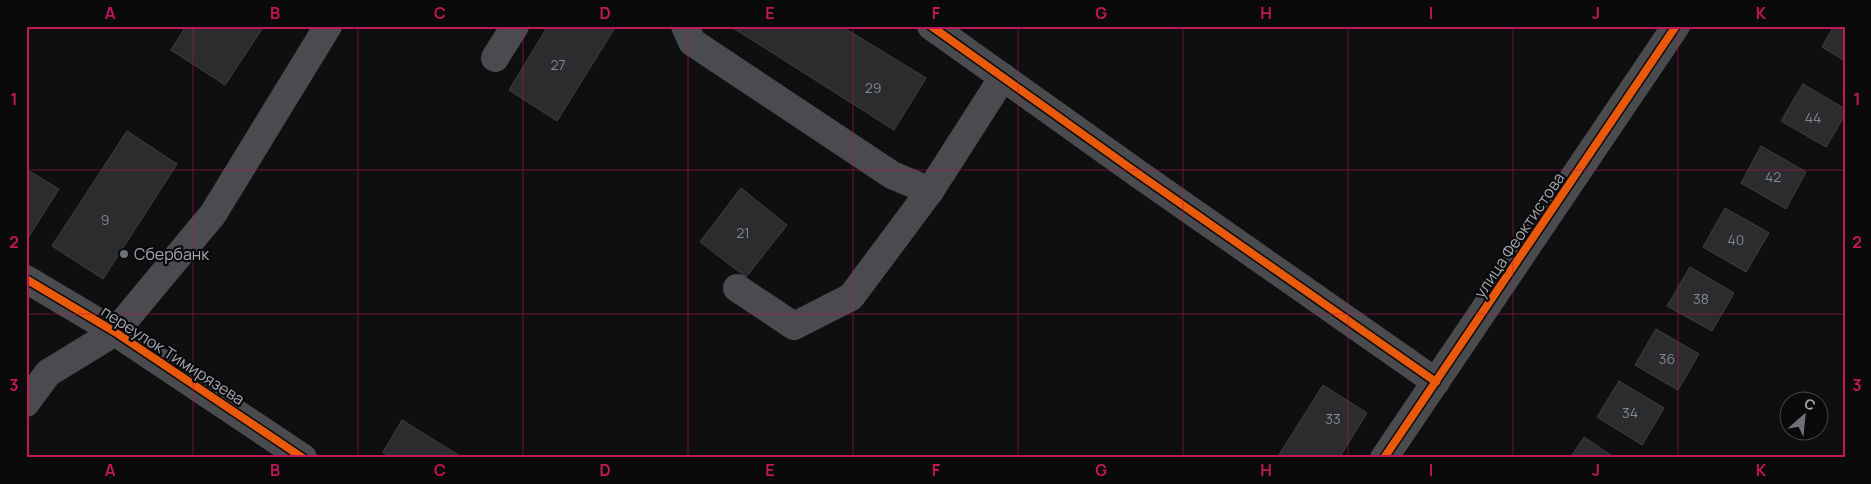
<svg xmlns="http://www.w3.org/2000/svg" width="1871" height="484" font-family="Manrope,sans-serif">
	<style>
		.building { fill: #2b2c2d; stroke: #3f4043 }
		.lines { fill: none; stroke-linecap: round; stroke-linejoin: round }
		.minor { stroke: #4a4b4e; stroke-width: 28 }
		.cycleway-casing { stroke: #0a0a0b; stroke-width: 11 }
		.cycleway { stroke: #e8590c; stroke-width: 8 }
		.grid { fill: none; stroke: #c2185b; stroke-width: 1; stroke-opacity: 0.55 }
		.poi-dot { fill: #6e7178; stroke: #0a0a0b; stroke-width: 2 }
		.labels { text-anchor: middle; stroke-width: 4.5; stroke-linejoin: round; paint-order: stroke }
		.number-label { font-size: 14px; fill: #84888f }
		.street-label { font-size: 16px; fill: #a1a6b0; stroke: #0a0a0b }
		.poi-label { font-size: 16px; fill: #a1a6b0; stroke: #0a0a0b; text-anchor: start }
		.neatline { fill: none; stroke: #c2185b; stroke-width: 2 }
		.grid-label { font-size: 16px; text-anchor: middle; font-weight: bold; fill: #c2185b }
	</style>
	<rect width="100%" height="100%" fill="#0f0f10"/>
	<!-- building -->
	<g class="building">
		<polygon points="186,26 264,26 225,85 171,50"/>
		<polygon points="548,26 616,26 557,121 509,90"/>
		<polygon points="730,26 841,26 926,78 894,130"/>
		<polygon points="1834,26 1845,26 1845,61 1822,47"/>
		<polygon points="1803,84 1845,109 1845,115 1826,147 1781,121"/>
		<polygon points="127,131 177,164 103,279 52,246"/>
		<polygon points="1761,146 1806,172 1786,209 1741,183"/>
		<polygon points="26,169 59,189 26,241"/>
		<polygon points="741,188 787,225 746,277 700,242"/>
		<polygon points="1725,208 1769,233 1746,272 1703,247"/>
		<polygon points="1690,267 1734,293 1712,331 1667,306"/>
		<polygon points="1656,329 1699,354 1678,390 1635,365"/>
		<polygon points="1619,381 1664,408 1642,445 1597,417"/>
		<polygon points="1323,385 1367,413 1339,458 1277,458"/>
		<polygon points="402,420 463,458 391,458 383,452"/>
		<polygon points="1584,437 1615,458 1570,458"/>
	</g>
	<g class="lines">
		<!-- minor -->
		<g class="minor">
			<polyline points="685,26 692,42 892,175 930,191"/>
			<polyline points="931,26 1137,173 1436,382"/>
			<polyline points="495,58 515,26"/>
			<polyline points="26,279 115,332 303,458"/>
			<polyline points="737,288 794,326 851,297 930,191 1003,77"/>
			<polyline points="26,403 48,373 115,332 213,214 328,26"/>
			<polyline points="1384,458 1676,26"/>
		</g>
		<!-- cycleway casing -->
		<g class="cycleway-casing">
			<g id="cycleway">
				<polyline points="931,26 1137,173 1436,382"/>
				<polyline points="26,279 115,332 303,458"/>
				<polyline points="1384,458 1676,26"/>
			</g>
		</g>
		<!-- cycleway -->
		<use href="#cycleway" class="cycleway"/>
	</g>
	<!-- grid -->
	<path class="grid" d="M193,26v432M358,26v432M523,26v432M688,26v432M853,26v432M1018,26v432M1183,26v432M1348,26v432M1513,26v432M1678,26v432M26,170h1819M26,314h1819"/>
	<!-- markers -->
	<circle class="poi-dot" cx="124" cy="254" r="5"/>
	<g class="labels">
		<!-- number labels -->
		<g class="number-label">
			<text x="558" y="70">27</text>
			<text x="873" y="93">29</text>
			<text x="1813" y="123">44</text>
			<text x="1773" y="182">42</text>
			<text x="105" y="225">9</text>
			<text x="743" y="238">21</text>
			<text x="1736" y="245">40</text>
			<text x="1701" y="304">38</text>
			<text x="1667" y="364">36</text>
			<text x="1630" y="418">34</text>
			<text x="1333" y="424">33</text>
		</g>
		<!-- street labels -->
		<g class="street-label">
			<text transform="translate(1519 235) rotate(-56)" y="6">улица Феоктистова</text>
			<text transform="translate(173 355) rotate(33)" y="6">переулок Тимирязева</text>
		</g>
		<!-- poi labels -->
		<g class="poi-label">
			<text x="134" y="260">Сбербанк</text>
		</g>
	</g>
	<!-- border -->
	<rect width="1871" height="484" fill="none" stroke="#0a0a0b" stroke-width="55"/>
	<!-- north arrow -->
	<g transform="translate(1804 416) rotate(27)"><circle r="24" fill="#0a0a0b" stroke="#46484d"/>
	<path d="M0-4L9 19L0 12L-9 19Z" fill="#6e7178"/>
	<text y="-8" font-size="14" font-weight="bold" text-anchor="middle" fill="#a1a6b0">С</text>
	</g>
	<rect x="28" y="28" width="1816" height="428" class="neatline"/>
	<g class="grid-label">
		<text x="110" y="19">A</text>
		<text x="275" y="19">B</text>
		<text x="440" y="19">C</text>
		<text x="605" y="19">D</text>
		<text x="770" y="19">E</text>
		<text x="936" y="19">F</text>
		<text x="1101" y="19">G</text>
		<text x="1266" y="19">H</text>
		<text x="1431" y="19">I</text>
		<text x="1596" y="19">J</text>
		<text x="1761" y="19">K</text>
		<text x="14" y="105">1</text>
		<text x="1857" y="105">1</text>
		<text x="14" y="248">2</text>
		<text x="1857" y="248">2</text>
		<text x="14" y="391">3</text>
		<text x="1857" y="391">3</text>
		<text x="110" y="476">A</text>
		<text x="275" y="476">B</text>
		<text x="440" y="476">C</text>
		<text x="605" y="476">D</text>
		<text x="770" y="476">E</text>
		<text x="936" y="476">F</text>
		<text x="1101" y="476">G</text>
		<text x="1266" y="476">H</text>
		<text x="1431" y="476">I</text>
		<text x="1596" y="476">J</text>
		<text x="1761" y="476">K</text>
	</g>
</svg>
